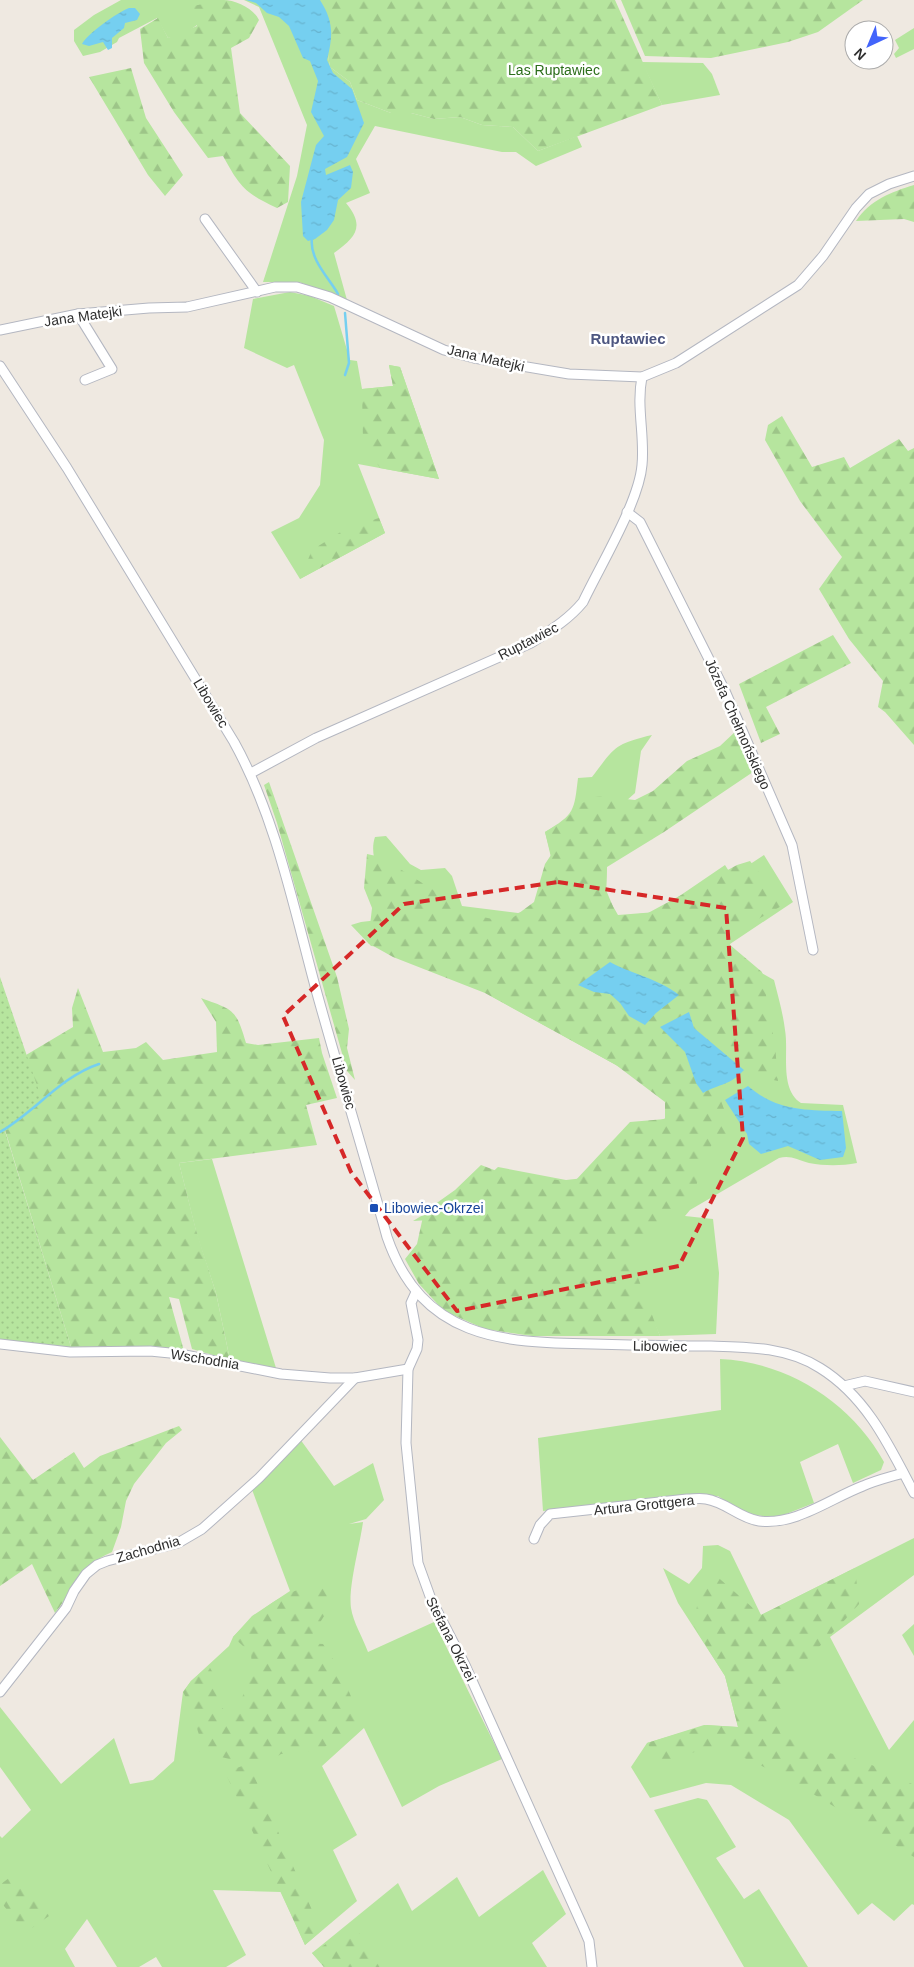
<svg xmlns="http://www.w3.org/2000/svg" width="914" height="1967" font-family="Arial,sans-serif">
	<style>
		.grass { fill: #b6e59e }
		.forest { fill: url(#forest-firs) }
		.park { fill: url(#park-dots) }
		.water { fill: url(#water-ripples) }
		.lines { fill: none; stroke-linecap: round; stroke-linejoin: round }
		.stream { stroke: #75cff0; stroke-width: 2.5 }
		.minor-casing { stroke: #b4b7c1; stroke-width: 11 }
		.minor { stroke: #fff; stroke-width: 9 }
		.marked { fill: none; stroke: #d62828; stroke-width: 4; stroke-dasharray: 10 6; stroke-linejoin: round }
		.transit-dot { fill: #1a4fb4; stroke: #fff; stroke-width: 2 }
		.labels { text-anchor: middle; stroke-width: 5; stroke-linejoin: round; paint-order: stroke }
		.park-label { font-size: 14px; fill: #2c6e1b; stroke: #fff }
		.street-label { font-size: 14px; fill: #2e2e2e; stroke: #fff }
		.transit-label { font-size: 14px; fill: #164399; stroke: #fff; text-anchor: start }
		.neighbourhood-label { font-size: 15px; font-weight: bold; fill: #4d5680; stroke: #fff }
	</style>
	<defs>
		<pattern id="forest-firs" width="22" height="20" patternUnits="userSpaceOnUse" patternTransform="scale(1.25)"><rect width="22" height="20" fill="#b6e59e"/><path d="M5 1l3.5 6h-7zM16 11l3.5 6h-7z" fill="#9dc588"/></pattern>
		<pattern id="park-dots" width="8" height="8" patternUnits="userSpaceOnUse" patternTransform="scale(1.25)"><rect width="8" height="8" fill="#b6e59e"/><path d="M2 2h.1M6 6h.1" fill="none" stroke="#9dc588" stroke-width="1.8" stroke-linecap="round"/></pattern>
		<pattern id="water-ripples" width="26" height="14" patternUnits="userSpaceOnUse" patternTransform="scale(1.25)"><rect width="26" height="14" fill="#75cff0"/><path d="M2 4q2-2 4 0t4 0M15 11q2-2 4 0t4 0" fill="none" stroke="#66b2ce"/></pattern>
	</defs>
	<rect width="100%" height="100%" fill="#efe9e1"/>
	<!-- grass -->
	<g class="grass">
		<path d="M121,0h104c-17,16 -33,34 -57,38l-11,-20 -38,20 -2,4 -17,10 -17,4 -9,-15v-11l20,-15z"/>
		<path d="M244,0h69l8,13 9,54 20,15 7,18 34,13h20l23,6 26,-2 22,8 31,2 25,24 39,-15 5,11 -46,19 -20,-14h-14l-127,-26 -19,33 14,34 -24,10c20,24 9,35 -12,50l13,47 -48,-18h-36l34,-106 10,-51 -48,-118z"/>
		<polygon points="914,28 914,49 896,58 894,54 899,48 895,40"/>
		<polygon points="642,62 703,63 712,74 720,95 662,105"/>
		<polygon points="290,292 310,296 334,306 350,360 357,361 362,389 393,386 389,365 400,367 439,479 358,464 385,533 300,579 271,532 299,518 320,485 324,440 294,365 287,368 244,348 253,299"/>
		<path d="M652,735l-11,16 -6,42 -38,34 10,40 -1,27 12,21 38,-3 69,-47 7,11 32,-21 29,47 -63,42 2,12 42,24c4,16 9,33 11,50 4,22 -6,59 16,73l42,2 14,58c-16,3 -32,3 -48,0 -12,-3 -18,-8 -30,-5l-89,52 -5,6 28,3 6,54 -3,61 -56,2 -24,-54 -189,-63 -34,2 51,-31 13,-4 21,-19 68,13 18,-2 51,-47 57,-24 -286,-158 -35,-3 -20,-21 10,-3 43,-5c-12,-23 -38,-54 -29,-80l11,-1 24,28 11,6 24,-2 7,8 10,30 56,7 29,-8 7,-35 -9,-38c30,-18 29,-21 33,-54l14,-1c23,-30 22,-33 60,-42z"/>
		<polygon points="212,1159 276,1368 230,1360 216,1293 197,1235 179,1163"/>
		<path d="M720,1359c67,3 131,43 164,103l-3,8 -28,13 -15,-39 -38,18 14,41 -38,15 -33,-5 -25,-17 -175,15 -5,-73 183,-28z"/>
		<path d="M300,1439l34,47 39,-23 11,37 -18,19 -17,5 14,-2c-3,23 -15,65 -12,86 2,14 12,30 17,44l66,-30 68,137 -63,27 -37,21 -38,-79 -42,38 35,69 -24,15 24,51 -52,44 -24,-53 -68,-2 33,65 -20,12h-64l-6,-10 -17,10h-22l-30,-48 -22,30 10,18h-75v-131l2,2 29,-28 -31,-43v-60l61,77 53,-46 16,46 23,-4 21,-19 9,-69 8,-11 38,-35 4,-9 19,-21 38,-25 -39,-104z"/>
		<polygon points="914,1538 914,1575 830,1637 889,1750 914,1720 914,1905 912,1904 894,1921 872,1903 858,1915 789,1820 731,1785 706,1783 650,1798 631,1767 647,1743 704,1725 738,1727 725,1676 678,1603 663,1568 689,1584 702,1568 703,1546 718,1545 730,1551 761,1615"/>
		<polygon points="914,1624 914,1656 902,1635"/>
		<polygon points="698,1798 707,1800 736,1847 716,1858 744,1899 759,1889 808,1967 744,1967 654,1810"/>
		<polygon points="543,1870 566,1914 532,1943 547,1967 324,1967 312,1953 398,1883 412,1911 457,1877 479,1917"/>
	</g>
	<!-- forest -->
	<g class="forest">
		<path d="M223,0c13,0 30,8 36,20l-10,18 -18,10 9,65 50,53 -2,36 -11,6c-32,-15 -37,-21 -54,-52l-15,2 -34,-46 -30,-49 -4,-34 18,-11 10,20 29,-12 -4,-20z"/>
		<polygon points="313,0 615,0 662,105 538,151 513,127 482,125 460,117 434,119 411,113 391,113 357,100 350,82 330,67 321,13"/>
		<polygon points="621,0 863,0 818,32 788,42 711,58 645,56"/>
		<polygon points="131,68 146,118 183,175 165,196 148,175 89,77"/>
		<path d="M914,185v37l-10,-3 -48,2c14,-21 35,-29 58,-36z"/>
		<polygon points="389,365 400,367 439,479 380,468 363,441 362,389 393,386"/>
		<polygon points="782,416 812,467 844,457 850,468 899,439 908,451 914,448 914,745 885,712 878,707 883,681 849,639 819,589 842,557 800,501 765,440 768,425"/>
		<polygon points="379,518 385,533 300,579 312,550 347,528"/>
		<polygon points="833,635 851,663 766,707 780,734 761,743 739,684"/>
		<polygon points="736,731 753,772 664,832 607,867 606,890 617,916 648,913 737,865 750,861 785,904 723,939 762,972 775,1045 778,1081 750,1075 720,1098 732,1131 713,1142 700,1172 694,1194 629,1254 660,1336 532,1336 485,1329 444,1311 419,1284 405,1259 417,1244 424,1212 455,1190 481,1165 502,1173 574,1182 630,1122 665,1119 665,1102 616,1065 485,993 393,957 368,943 372,908 364,888 367,854 381,857 473,915 507,922 534,902 545,864 551,855 545,832 564,821 579,805 591,798 599,796 635,800 653,791 687,761 720,746"/>
		<polygon points="269,782 337,977 349,1029 347,1048 355,1080 347,1071 277,823 264,785"/>
		<path d="M78,988l25,64 33,-4 10,-6 17,18 54,-8 -1,-30 -15,-24c33,12 35,11 45,45l12,2 61,-7 3,15 15,45 -31,7 11,40 -138,18 17,67 20,63 14,67 -38,-11 -13,-50 -10,-2 15,54 -45,-5 -68,1 -66,-217 36,-28 -15,-47 47,-28 -1,-19z"/>
		<path d="M179,1426l3,4 -16,13 -32,41 -8,17 -5,26 -9,25c-36,16 -35,34 -57,61l-23,-49 -32,22v-149l33,43 41,-28 10,16 16,-12z"/>
		<path d="M855,1568l4,36c-26,31 -56,56 -80,89l-1,8 6,16 -4,16 26,16 45,8 31,12 32,16v72c-38,-23 -170,-114 -208,-108 -15,3 -30,10 -44,15l-15,-21 60,-18 31,2 -13,-51 -32,-51 9,-42 11,-10 48,42z"/>
		<path d="M326,1582l7,20 -26,41 16,1 17,26 22,53 -42,27 -39,4 -9,6 -23,4 72,167 -16,14 -80,-173 23,-8 -53,-14 5,-12 -11,-35 -6,-11 8,-11 18,-15c2,4 5,8 6,12 4,13 -3,23 12,34l13,-8 12,-35 -1,-16 -18,-16c29,-30 51,-47 93,-55z"/>
		<path d="M16,1876c7,13 24,22 39,24l-6,16 -17,12 -12,-2 -20,-25 1,-17 8,-6z"/>
		<polygon points="354,1926 383,1967 324,1967 312,1953"/>
	</g>
	<!-- park -->
	<polygon class="park" points="0,977 42,1100 12,1127 5,1131 71,1347 0,1342"/>
	<!-- water -->
	<g class="water">
		<path d="M246,0h74c14,22 13,36 7,60l6,13 19,16 12,34 -17,34 -22,12 1,6 24,-10 3,7 -2,16 -13,12 -4,20 -7,10 -12,9 -7,2 -5,-5 -2,-34 15,-57 8,-9 -13,-24 7,-31 -8,-20 -7,-3 -14,-32 -10,-9 -12,-4 -11,-10z"/>
		<path d="M129,8h6l5,6 -3,6 -12,3 -1,5 -12,10v10l-4,2 -5,-8 -14,4 -7,-2c5,-10 36,-32 47,-36z"/>
		<path d="M610,962c22,12 49,17 69,33l-23,18 -11,12 -16,-9 -9,-13 -10,-9 -16,-2 -16,-7z"/>
		<path d="M689,1012l5,16 50,42c-15,16 -23,13 -41,23l-7,-10 -11,-31 -25,-25z"/>
		<path d="M748,1086c29,25 57,24 94,25l4,37 -3,9 -23,3 -32,-14 -27,8 -12,-10 -2,-10 -22,-34z"/>
	</g>
	<g class="lines">
		<!-- stream -->
		<g class="stream">
			<path d="M312,238c-3,21 17,40 26,56"/>
			<polyline points="345,375 349,363 345,313"/>
			<path d="M0,1132c35,-20 60,-55 99,-68"/>
		</g>
		<!-- minor casing -->
		<g class="minor-casing">
			<g id="minor">
				<polyline points="205,219 257,292"/>
				<polyline points="78,314 112,369 85,380"/>
				<polyline points="0,330 78,314 149,308 187,307 275,287 297,287 330,297 444,350 474,358 569,374 642,377 676,363 798,285 823,256 856,208 869,194 889,184 914,176"/>
				<path d="M0,366l67,102 167,274c41,74 59,162 81,244 23,84 49,167 72,251 35,101 113,106 206,107 39,1 78,2 118,2 37,1 76,1 109,22 47,29 70,79 94,125"/>
				<polyline points="627,512 640,522 725,691 792,845 813,950"/>
				<path d="M251,773l65,-35 215,-95c20,-13 37,-23 52,-41 17,-36 56,-100 59,-137 3,-29 -6,-59 0,-88"/>
				<polyline points="416,1292 411,1303 418,1340 417,1349 408,1369 406,1443 418,1563 431,1599 465,1665 583,1927 589,1941 592,1967"/>
				<polyline points="0,1344 70,1352 150,1351 180,1354 281,1374 330,1378 355,1378 408,1369"/>
				<polyline points="844,1386 865,1381 914,1392"/>
				<path d="M534,1539l6,-14 10,-11 137,-15c6,0 13,-1 19,0 20,3 33,19 53,22 36,5 72,-23 104,-35 13,-6 27,-9 40,-13"/>
				<polyline points="0,1692 66,1608 74,1591 86,1574 97,1565 107,1561 178,1543 202,1529 259,1478 355,1378"/>
			</g>
		</g>
		<!-- minor -->
		<use href="#minor" class="minor"/>
	</g>
	<!-- marked area -->
	<path class="marked" d="M558,882l168,26 17,230 -64,128 -222,45 -106,-139 -68,-156 121,-112z"/>
	<!-- markers -->
	<rect class="transit-dot" x="369" y="1203" width="10" height="10" rx="2.5"/>
	<g class="labels">
		<!-- park labels -->
		<g class="park-label">
			<text x="554" y="75">Las Ruptawiec</text>
		</g>
		<!-- street labels -->
		<g class="street-label">
			<text transform="translate(83 316) rotate(-8)" y="5">Jana Matejki</text>
			<text transform="translate(486 358) rotate(13)" y="5">Jana Matejki</text>
			<text transform="translate(528 641) rotate(-27)" y="5">Ruptawiec</text>
			<text transform="translate(211 703) rotate(59)" y="5">Libowiec</text>
			<text transform="translate(738 724) rotate(66)" y="5">Józefa Chełmońskiego</text>
			<text transform="translate(344 1083) rotate(74)" y="5">Libowiec</text>
			<text transform="translate(660 1346) rotate(1)" y="5">Libowiec</text>
			<text transform="translate(205 1359) rotate(9)" y="5">Wschodnia</text>
			<text transform="translate(644 1505) rotate(-6)" y="5">Artura Grottgera</text>
			<text transform="translate(148 1549) rotate(-16)" y="5">Zachodnia</text>
			<text transform="translate(451 1639) rotate(63)" y="5">Stefana Okrzei</text>
		</g>
		<!-- transit labels -->
		<g class="transit-label">
			<text x="384" y="1213">Libowiec-Okrzei</text>
		</g>
		<!-- neighbourhood labels -->
		<g class="neighbourhood-label">
			<text x="628" y="344">Ruptawiec</text>
		</g>
	</g>
	<!-- north arrow -->
	<g transform="translate(869 45) rotate(224)"><circle r="24" fill="#ffffff" stroke="#ababab"/>
	<path d="M0-4L9 19L0 12L-9 19Z" fill="#4264fb"/>
	<text y="-8" font-size="14" font-weight="bold" text-anchor="middle" fill="#2e2e2e">N</text>
	</g>
</svg>
